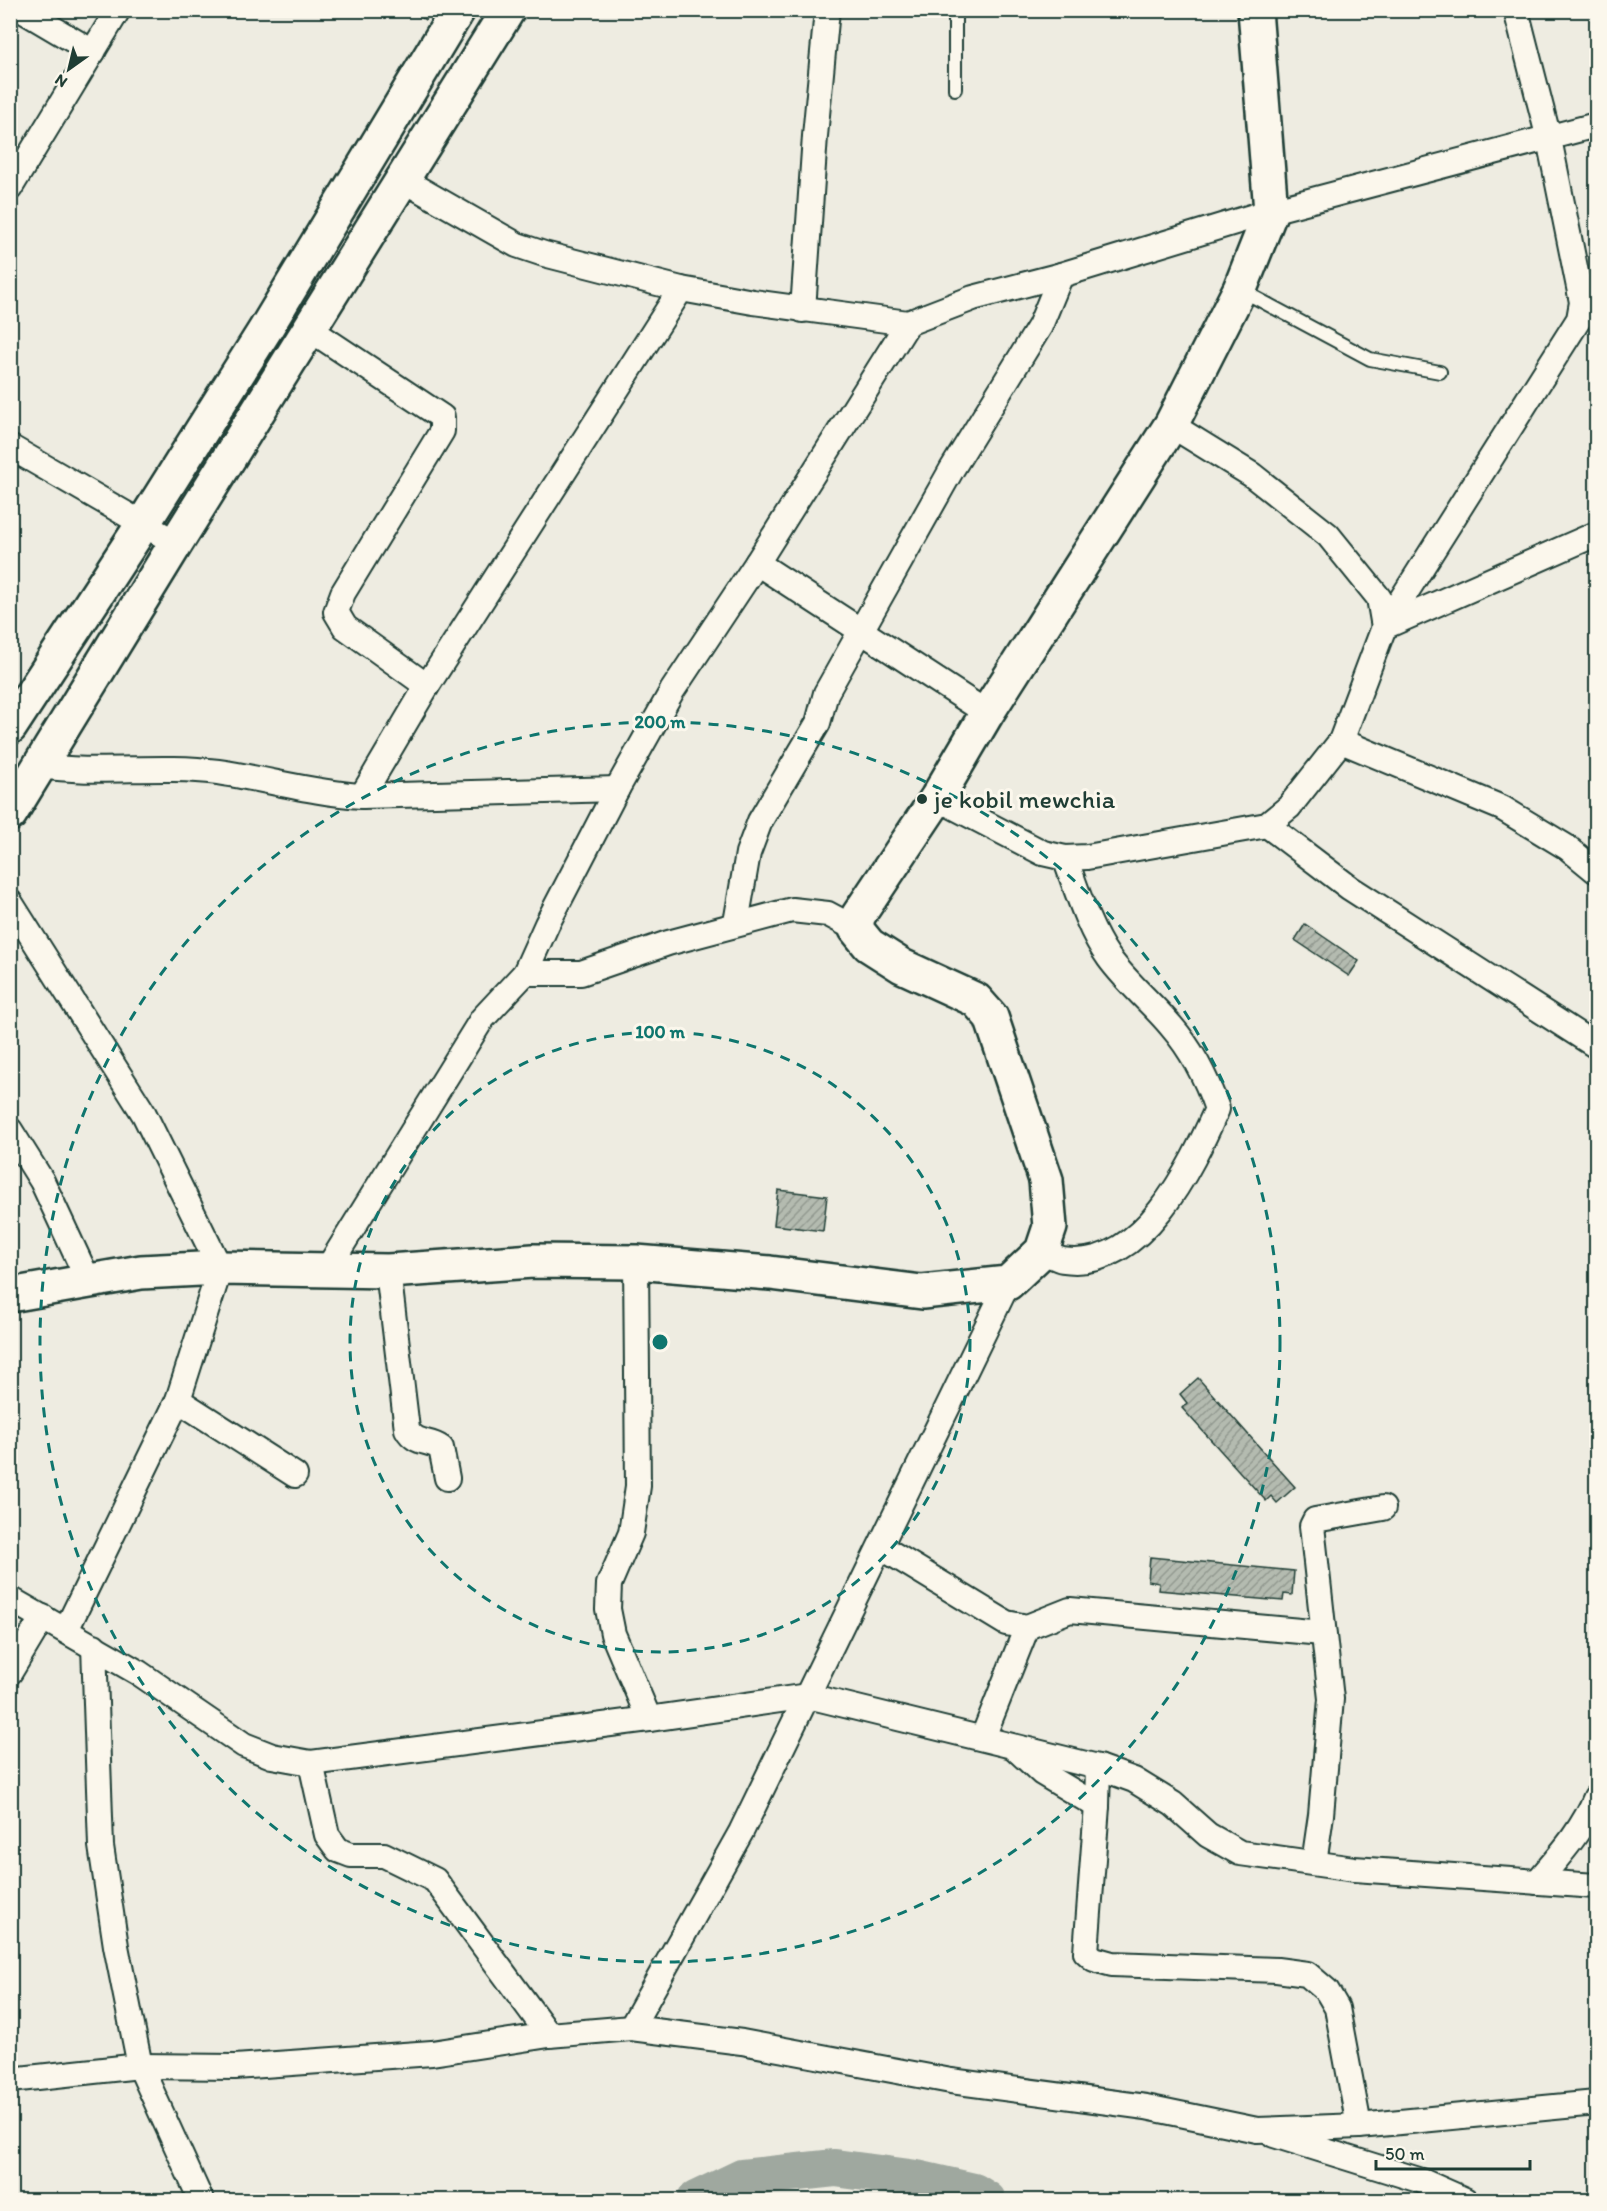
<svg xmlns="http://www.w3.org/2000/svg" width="1607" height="2211" font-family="Itim,sans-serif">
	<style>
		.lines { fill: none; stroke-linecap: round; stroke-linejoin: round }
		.river { stroke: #9fa89f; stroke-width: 38 }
		.building { fill: url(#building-hatch); stroke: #1f3d34; stroke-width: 1.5 }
		.lane-casing { stroke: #1f3d34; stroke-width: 16 }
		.street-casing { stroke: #1f3d34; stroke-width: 28 }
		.secondary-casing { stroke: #1f3d34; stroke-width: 38 }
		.lane { stroke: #fbf7ec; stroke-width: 12 }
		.street { stroke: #fbf7ec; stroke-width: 24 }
		.secondary { stroke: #fbf7ec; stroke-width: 33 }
		.ring { fill: none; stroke: #0f766e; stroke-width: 3; stroke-dasharray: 10 8 }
		.poi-dot { fill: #1f3d34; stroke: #fbf7ec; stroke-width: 2 }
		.labels { text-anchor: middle; stroke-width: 6; stroke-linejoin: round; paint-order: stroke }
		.poi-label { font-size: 26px; fill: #1f3d34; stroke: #fbf7ec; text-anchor: start }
		.centre { fill: #0f766e; stroke: #fbf7ec; stroke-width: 3 }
		.ring-label { font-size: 18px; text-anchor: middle; font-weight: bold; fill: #0f766e; stroke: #fbf7ec; stroke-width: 6; stroke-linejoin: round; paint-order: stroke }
	</style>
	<defs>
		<pattern id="building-hatch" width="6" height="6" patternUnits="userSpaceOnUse" patternTransform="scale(1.5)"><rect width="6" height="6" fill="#b4bbb0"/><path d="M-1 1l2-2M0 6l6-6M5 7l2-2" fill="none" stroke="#929990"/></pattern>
	</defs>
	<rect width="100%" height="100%" fill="#eeece1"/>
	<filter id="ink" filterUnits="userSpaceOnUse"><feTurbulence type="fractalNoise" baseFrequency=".0167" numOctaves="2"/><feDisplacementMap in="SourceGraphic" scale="12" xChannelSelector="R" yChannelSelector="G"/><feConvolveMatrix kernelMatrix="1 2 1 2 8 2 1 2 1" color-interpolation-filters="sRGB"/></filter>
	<g filter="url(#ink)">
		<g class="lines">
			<!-- river -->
			<polyline class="river" points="696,2200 742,2178 835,2168 917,2179 974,2192 987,2200"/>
		</g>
		<!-- building -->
		<g class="building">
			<polygon points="410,10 431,10 425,20"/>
			<polygon points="1305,924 1359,961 1349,976 1295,940"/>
			<polygon points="778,1190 827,1196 823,1231 774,1225"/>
			<polygon points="1198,1378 1295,1487 1277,1503 1271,1496 1266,1501 1182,1408 1187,1403 1180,1394"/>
			<polygon points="1150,1557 1294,1571 1292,1595 1284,1594 1283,1601 1158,1590 1159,1583 1148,1581"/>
		</g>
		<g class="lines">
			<!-- lane casing -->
			<g class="lane-casing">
				<g id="lane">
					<polyline points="955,10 955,89"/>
					<polyline points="1241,290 1370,359 1440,372"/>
				</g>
			</g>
			<!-- street casing -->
			<g class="street-casing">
				<g id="street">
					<polyline points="22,10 93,52"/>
					<polyline points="403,180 517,245 544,254 681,289 753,302 908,323 973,298 1061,275 1271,211 1596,125"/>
					<polyline points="10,188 118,10"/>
					<polyline points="803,310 815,136 827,10"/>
					<polyline points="311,330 442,417 442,431 343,593 336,612 345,627 427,686"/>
					<polyline points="1171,425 1252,475 1328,535 1379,598 1384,627 1596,534"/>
					<polyline points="10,447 176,543"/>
					<polyline points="757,563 987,713"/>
					<polyline points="1341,741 1502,808 1568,848 1596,871"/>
					<path d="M40,766c58,9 118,-2 178,6 48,7 95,21 144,24l255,-7"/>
					<polyline points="362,796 427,686 681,289"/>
					<polyline points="937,798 1043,853 1065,858 1087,857 1267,825 1289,807 1341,741 1384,627 1579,319 1582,302 1549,139 1516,10"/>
					<polyline points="1267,825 1350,888 1596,1046"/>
					<polyline points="10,902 144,1114 220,1268 178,1400 66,1630"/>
					<polyline points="736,923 748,853 760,821 818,723 826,693 952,469 1040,326 1061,275"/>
					<polyline points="525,973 581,973 668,943 792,910 828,914 856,929"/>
					<polyline points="10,1130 42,1181 88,1280"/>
					<path d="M1042,1251c7,3 15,8 21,9 79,12 128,-93 154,-151 -10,-29 -25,-59 -46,-83 -20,-24 -43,-42 -62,-68 -20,-28 -32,-67 -44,-100"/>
					<polyline points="636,1262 638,1486 631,1533 609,1584 608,1609 613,1634 649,1719"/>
					<polyline points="326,1271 482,1019 525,973 547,924 617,789 672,691 757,563 908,323"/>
					<path d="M388,1271l19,158c9,16 21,10 34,19l6,30"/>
					<polyline points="178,1400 295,1475"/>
					<polyline points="881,1547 1006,1623 1027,1627 1070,1610 1322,1633"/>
					<polyline points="10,1599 139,1673 244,1745 272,1756 311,1763 649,1719 808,1696 1098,1767 1134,1780 1173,1804 1208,1835 1240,1853 1354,1869 1596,1886"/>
					<polyline points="94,1646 101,1846 116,1946 140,2066 201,2200"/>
					<polyline points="10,1672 43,1617"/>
					<polyline points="983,1737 1027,1627"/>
					<polyline points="1016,1749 1042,1773 1097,1806"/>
					<polyline points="311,1763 327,1835 338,1850 351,1855 384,1855 435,1880 549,2035"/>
					<polyline points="1098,1767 1097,1806 1086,1952 1094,1959 1112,1964 1277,1970 1307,1974 1327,1991 1337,2008 1359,2126"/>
					<polyline points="1314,1863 1321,1815 1331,1699 1312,1526 1315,1520 1383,1508"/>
					<path d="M1537,1882c23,-27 46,-52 59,-85"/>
					<polyline points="631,2028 741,1832 1008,1283"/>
					<polyline points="10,2080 140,2066 235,2067 432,2053 549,2035 631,2028 742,2042 951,2081 1146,2107 1257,2130 1359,2126 1596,2103"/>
					<polyline points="1274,2135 1422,2181 1465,2200"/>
				</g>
			</g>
			<!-- secondary casing -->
			<g class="secondary-casing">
				<g id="secondary">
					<polyline points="10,727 143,524 265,330 458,10"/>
					<polyline points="10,814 176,543 508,10"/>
					<polyline points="10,1295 141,1272 220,1268 388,1271 533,1261 636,1262 770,1273 922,1292 1008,1283 1042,1251 1050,1227 1046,1180 991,1017 976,1000 902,966 869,945 856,929 858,916 937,798 987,713 1171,425 1240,289 1271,211 1255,10"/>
				</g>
			</g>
			<!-- lane -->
			<use href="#lane" class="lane"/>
			<!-- street -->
			<use href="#street" class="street"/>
			<!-- secondary -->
			<use href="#secondary" class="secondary"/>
		</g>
	</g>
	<!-- distance rings -->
	<g class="ring">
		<circle cx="660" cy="1342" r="310"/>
		<circle cx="660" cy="1342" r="620"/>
	</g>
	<!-- markers -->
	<circle class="poi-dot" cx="922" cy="799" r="6"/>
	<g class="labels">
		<!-- poi labels -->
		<g class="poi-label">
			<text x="934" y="808">je kobil mewchia</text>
		</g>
	</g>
	<circle cx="660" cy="1342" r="9" class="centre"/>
	<g class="ring-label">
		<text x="660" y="728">200 m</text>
		<text x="660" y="1038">100 m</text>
	</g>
	<!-- margin -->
	<rect width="1607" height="2211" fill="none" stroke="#fbf7ec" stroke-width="36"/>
	<rect x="18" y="18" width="1571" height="2175" fill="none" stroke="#1f3d34" stroke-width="2" filter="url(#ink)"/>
	<!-- north arrow -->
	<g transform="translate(69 69) rotate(214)" stroke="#fbf7ec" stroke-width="4.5" paint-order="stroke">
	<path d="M0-4.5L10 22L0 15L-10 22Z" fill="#1f3d34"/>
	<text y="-9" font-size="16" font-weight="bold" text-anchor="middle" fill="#1f3d34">N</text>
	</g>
	<!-- scale -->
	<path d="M1376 2160v9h154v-9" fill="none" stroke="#1f3d34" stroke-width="3"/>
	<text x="1385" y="2160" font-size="18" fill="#1f3d34" stroke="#fbf7ec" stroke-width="4.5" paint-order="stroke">50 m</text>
</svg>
